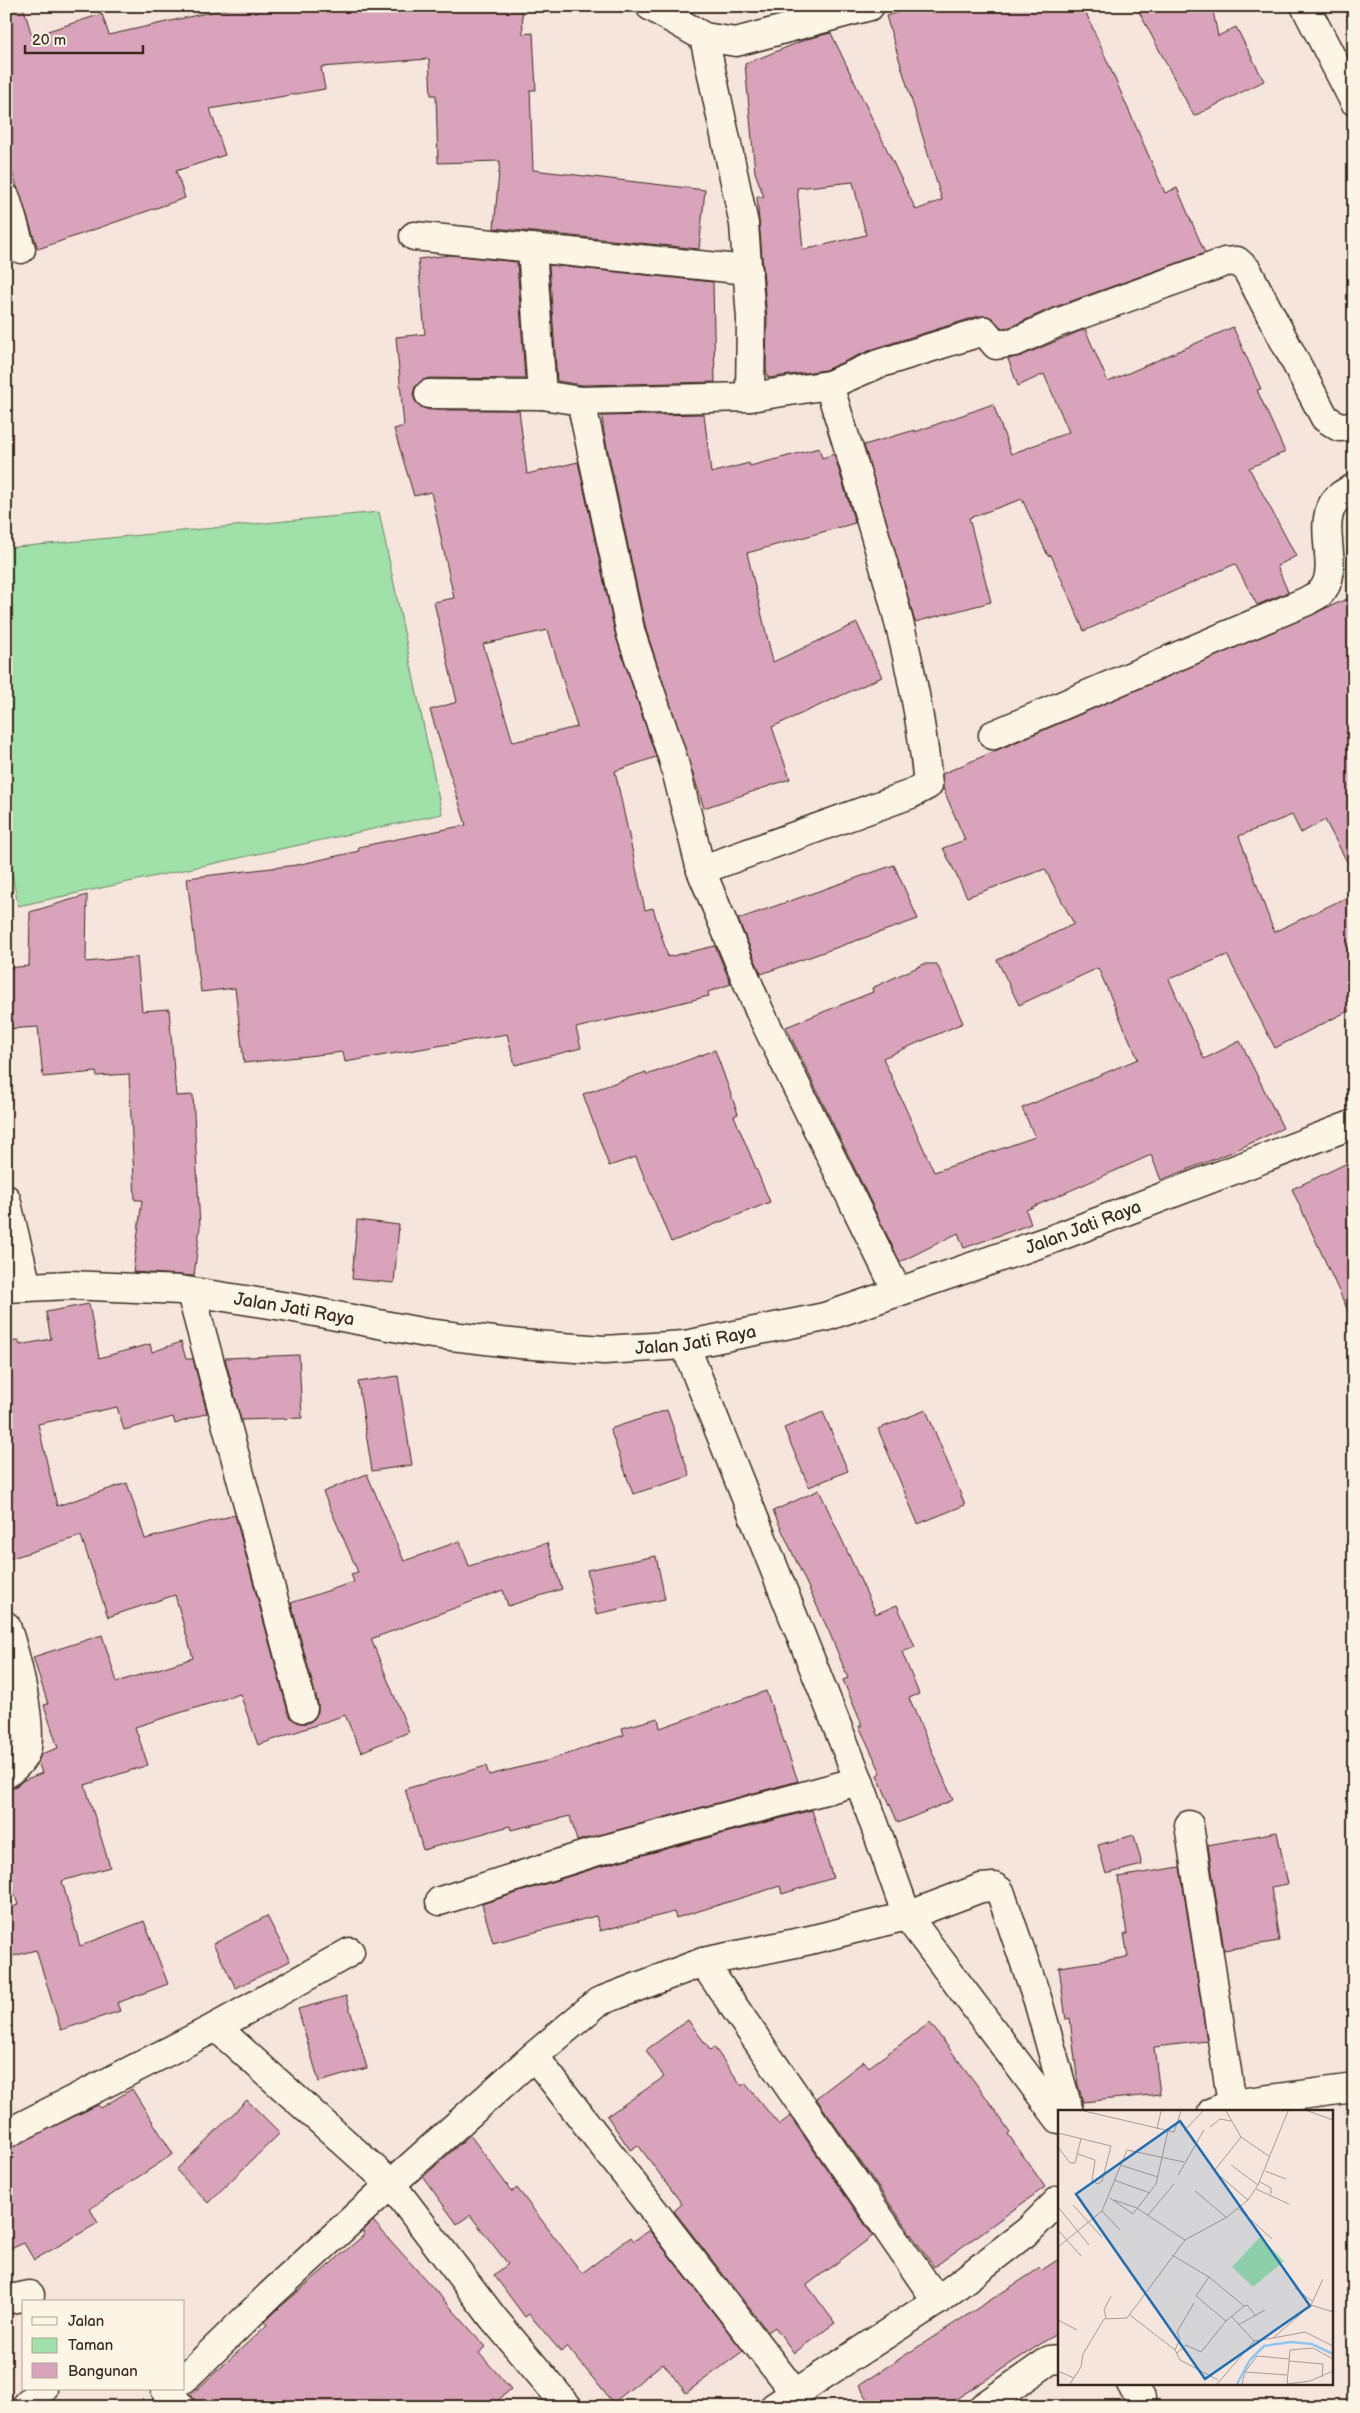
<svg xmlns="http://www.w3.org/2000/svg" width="1360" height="2413" font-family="'Balsamiq Sans',sans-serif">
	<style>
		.green { fill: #a0e0a9; stroke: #6e8564 }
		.building { fill: #d9a4bb; stroke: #3b2a1e; fill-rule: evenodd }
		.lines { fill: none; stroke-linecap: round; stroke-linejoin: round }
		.minor-casing { stroke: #3b2a1e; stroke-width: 31 }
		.minor { stroke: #fcf5e5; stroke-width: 28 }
		.labels { text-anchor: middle; stroke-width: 4; stroke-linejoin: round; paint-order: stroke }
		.street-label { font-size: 18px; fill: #3b2a1e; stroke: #fcf5e5 }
		.inset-river { fill: none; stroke: #91c6ef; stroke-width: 2.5 }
		.inset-road { fill: none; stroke: #ab9a91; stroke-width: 1 }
		.view { fill: #1f6fb2; fill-opacity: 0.15; stroke: #1f6fb2; stroke-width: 2.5 }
		.inset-edge { fill: none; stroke: #3b2a1e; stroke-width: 2.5 }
	</style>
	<rect width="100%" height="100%" fill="#f5e5dd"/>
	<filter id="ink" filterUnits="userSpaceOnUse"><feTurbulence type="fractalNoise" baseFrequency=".02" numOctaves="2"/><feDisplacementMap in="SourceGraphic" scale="10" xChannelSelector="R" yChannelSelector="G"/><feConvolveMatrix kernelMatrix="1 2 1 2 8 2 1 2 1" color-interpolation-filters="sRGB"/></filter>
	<g filter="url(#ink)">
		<!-- green -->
		<polygon class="green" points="379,512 442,814 18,906 6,841 6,548"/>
		<!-- building -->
		<g class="building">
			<polygon points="6,6 23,6 32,36 102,14 109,35 237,6 522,6 523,34 533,33 536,90 530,90 533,170 705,190 699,249 494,228 500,161 438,163 436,95 431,95 429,59 321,67 325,89 210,109 225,155 176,171 185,198 38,249 6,154"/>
			<path d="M919,6h164l82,187 12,-5 28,65 -153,55 -42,19 -8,1 -13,-12h-10l-106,33 -48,21 -57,8 -2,-9 1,-51 -10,-122 7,1 -9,-25 -10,-108 62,-25 24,-6 85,177 26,-10 -56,-184zM853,182l13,53 -63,15 -6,-62z"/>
			<polygon points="1136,6 1212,6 1218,36 1236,27 1264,81 1194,116"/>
			<path d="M450,255l67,7 8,117 -96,-1 -8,3 -6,6 -2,7 2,7 6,6 8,3h90l8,64 51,-12 38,175 40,120 -41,14 30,139 8,-2 15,49 47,-11 16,38 -23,8 1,4 -133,32 5,20 -66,17 -8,-31 -162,28 -2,-10 -99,11 -9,-75 -34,4 -14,-114 110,-13 62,-14 -1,-4 108,-22 -36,-115 27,-8 -23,-100 20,-4 -23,-106 -17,4 -20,-67 10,-3 -8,-89 29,-3 -7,-75zM548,630l29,97 -64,15 -30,-98z"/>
			<polygon points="549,265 713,282 715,382 582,385 557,381"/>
			<polygon points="1233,327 1261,389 1257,390 1285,452 1249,468 1296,556 1277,566 1288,592 1257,605 1235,564 1084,631 1051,555 1048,556 1022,499 969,518 991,602 915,622 864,445 915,430 915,432 993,404 1011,454 1069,432 1044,374 1018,386 1008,359 1021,356 1085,329 1108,382"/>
			<polygon points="704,414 711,473 749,463 750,466 819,448 822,458 834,454 855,523 747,553 773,662 857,623 882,677 772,727 790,779 704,808 646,630 604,433 602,416"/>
			<polygon points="1354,596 1354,875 1325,820 1301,833 1292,815 1239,836 1274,932 1354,894 1354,1008 1275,1048 1227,955 1169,979 1204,1059 1240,1041 1283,1128 1232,1152 1161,1180 1151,1155 1026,1210 1031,1224 964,1248 958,1233 900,1262 786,1027 873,992 872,988 924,964 937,964 963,1023 883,1058 934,1172 1035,1137 1022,1108 1138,1059 1098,968 1019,1005 997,960 1074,924 1045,869 967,897 943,848 965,840 943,788 942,774"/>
			<polygon points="894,865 918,919 761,974 738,919"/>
			<polygon points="87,895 86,962 137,957 142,1011 169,1009 176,1096 193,1095 200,1227 194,1276 133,1272 142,1200 135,1200 129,1074 97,1076 96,1072 43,1077 38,1027 6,1029 6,968 29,966 30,912"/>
			<polygon points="715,1050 738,1114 734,1116 770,1202 671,1242 636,1157 609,1166 583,1094 646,1072 647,1075"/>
			<polygon points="1354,1160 1354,1324 1292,1189"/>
			<polygon points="357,1220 399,1225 394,1283 352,1279"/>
			<polygon points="89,1304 99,1358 150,1344 152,1352 181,1342 186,1359 193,1359 207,1413 175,1424 173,1417 124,1430 117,1407 38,1424 57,1506 127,1483 145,1539 235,1515 288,1712 292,1719 299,1723 308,1723 314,1719 318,1712 318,1704 291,1603 354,1582 351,1574 358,1572 323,1492 367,1474 404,1561 460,1541 469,1566 547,1543 562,1589 508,1606 503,1590 371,1639 409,1732 361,1752 345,1715 258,1745 240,1694 135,1727 148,1765 85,1785 110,1867 62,1881 80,1946 144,1921 168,1984 117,2003 120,2011 61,2030 36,1950 6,1958 6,1909 18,1905 6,1866 6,1789 15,1787 24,1780 42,1773 38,1762 41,1754 58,1748 44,1705 48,1704 33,1657 102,1635 117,1682 193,1658 175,1595 108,1617 81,1536 6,1560 6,1342 19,1341 20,1345 51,1339 46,1312"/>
			<polygon points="299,1355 302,1418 241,1420 225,1358"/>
			<polygon points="398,1376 412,1465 372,1471 358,1382"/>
			<polygon points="667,1410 690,1476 633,1494 610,1429"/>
			<polygon points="926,1410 965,1505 918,1524 878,1429"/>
			<polygon points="823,1412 848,1471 809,1487 784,1428"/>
			<polygon points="819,1490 876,1614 897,1605 915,1647 902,1652 919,1694 909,1698 953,1800 898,1823 877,1775 881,1773 859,1726 862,1725 843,1680 848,1678 830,1634 773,1511"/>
			<polygon points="656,1556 665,1599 596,1614 587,1570"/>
			<polygon points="766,1691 798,1781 577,1841 570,1816 511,1830 510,1826 423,1850 405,1789 486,1766 489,1775 546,1761 624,1735 622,1728 658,1718 660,1728"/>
			<polygon points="812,1810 833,1878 782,1894 780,1886 676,1918 674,1912 600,1931 596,1916 493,1943 482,1904 602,1866"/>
			<polygon points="1277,1832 1288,1884 1271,1887 1279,1941 1224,1950 1208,1845"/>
			<polygon points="1134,1835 1142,1865 1106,1874 1098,1845"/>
			<polygon points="1180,1867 1207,2041 1154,2047 1160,2094 1083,2102 1078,2084 1070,2019 1066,2020 1059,1967 1128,1957 1124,1934 1127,1934 1118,1877"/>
			<polygon points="267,1916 290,1961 236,1988 213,1944"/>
			<polygon points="346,1996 367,2068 319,2082 298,2009"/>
			<polygon points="688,2020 710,2050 714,2047 742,2086 745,2083 779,2125 790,2116 873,2236 807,2285 835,2323 794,2353 775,2327 768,2332 674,2211 682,2204 638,2145 630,2150 607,2116 664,2077 646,2050"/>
			<polygon points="930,2023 983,2093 1010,2132 1008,2134 1045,2187 934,2267 816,2098 864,2061 869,2067"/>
			<polygon points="132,2089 173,2154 90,2209 98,2223 34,2260 24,2243 6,2251 6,2149 98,2105 101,2108"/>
			<polygon points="247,2100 280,2133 208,2203 176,2170"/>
			<polygon points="470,2135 512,2192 517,2188 582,2273 631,2237 634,2241 649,2230 743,2351 686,2393 663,2363 613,2403 567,2346 561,2352 529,2314 525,2317 494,2275 508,2264 470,2215 457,2224 423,2177"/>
			<polygon points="373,2221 486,2347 479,2353 511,2389 491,2407 196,2407 191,2395 267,2325 265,2322 279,2308 364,2235 363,2231"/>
			<polygon points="1059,2259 1059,2332 944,2407 873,2407 859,2385 1040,2268 1042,2270"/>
		</g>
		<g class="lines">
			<!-- minor casing -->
			<g class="minor-casing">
				<g id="minor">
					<polyline points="650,6 704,37 736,42 870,6"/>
					<polyline points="1305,6 1354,101"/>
					<polyline points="704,37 744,224 751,319 750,397"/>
					<polyline points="6,198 21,249"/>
					<polyline points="414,236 748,270"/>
					<polyline points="532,248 542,395 581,401 750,397 829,385 878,364 984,331 996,345 1015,342 1057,323 1225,262 1237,261 1247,270 1325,418 1339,427 1354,426"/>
					<polyline points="429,394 542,395"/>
					<polyline points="581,401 631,634 674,762 701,870 759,1010 897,1291"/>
					<path d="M993,735l314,-134c4,-3 10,-5 13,-8 23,-21 -5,-66 15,-92 4,-6 12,-10 19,-13"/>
					<path d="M701,870l210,-76 17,-9c-13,-138 -59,-269 -99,-400"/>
					<polyline points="6,1199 27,1287"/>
					<path id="s1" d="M6,1288l64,-3 110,5 109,17 137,26 94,11 84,6 81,-5 140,-28 225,-77 304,-116"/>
					<polyline points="191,1293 303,1708"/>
					<polyline points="685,1345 859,1781 907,1916 1059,2119"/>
					<path d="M6,1626c9,25 28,101 20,125 -4,10 -11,16 -20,23"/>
					<polyline points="1189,1825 1232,2104"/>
					<polyline points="440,1901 598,1851 859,1781"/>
					<polyline points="703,1962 937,2301"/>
					<polyline points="216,2027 391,2184 494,2319 568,2407"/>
					<polyline points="534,2056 794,2392"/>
					<polyline points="1212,2112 1232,2104 1354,2088"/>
					<polyline points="6,2134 216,2027 350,1952"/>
					<polyline points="6,2300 30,2295"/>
					<polyline points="184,2379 270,2295 391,2184 534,2056 598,2002 703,1962 810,1940 907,1916 981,1888 994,1887 1000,1891 1038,2001 1069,2112"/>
					<polyline points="1131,2384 1141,2398 1140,2407"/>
					<polyline points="165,2389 181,2407"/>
					<polyline points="25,2407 43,2389"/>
					<polyline points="774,2407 937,2301 1029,2230 1059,2200"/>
					<polyline points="983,2407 1050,2360 1059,2359"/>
				</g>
			</g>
			<!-- minor -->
			<use href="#minor" class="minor"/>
		</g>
	</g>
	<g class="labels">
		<!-- street labels -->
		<g class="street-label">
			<text dy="6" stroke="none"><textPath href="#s1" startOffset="1100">Jalan Jati Raya</textPath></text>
			<text dy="6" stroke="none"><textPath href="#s1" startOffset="290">Jalan Jati Raya</textPath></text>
			<text dy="6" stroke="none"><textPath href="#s1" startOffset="695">Jalan Jati Raya</textPath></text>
		</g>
	</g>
	<!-- overview -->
	<g transform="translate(1058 2110)">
		<rect width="275" height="275" fill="#f5e5dd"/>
		<path d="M202,127l24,24 -31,26 -21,-20z" fill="#a0e0a9"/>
		<path class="inset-river" d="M179,274l13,-24 14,-14 27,-4 21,2 21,10"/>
		<path class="inset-road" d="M26,1l90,21 7,-21M168,1l15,26 29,20M250,1l25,9M152,17l10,-8 11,2M99,19l4,-18M126,21l19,-20M0,23l53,13 -9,35 -4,3 -6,-3 3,-21 -17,-6M183,27l-27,34 34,29M0,37l12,16h5l6,-24M62,55l38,12M173,55l27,20M207,61l21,8M120,65l26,-45M56,70l36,13M202,72l11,6v6M198,79l33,15M137,81l31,26M52,88l23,16 23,-30 12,-53M56,90l23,8 48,32M15,95l29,32M0,97l31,38M181,99l33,30M44,101l18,19M90,105l26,-31M0,120l23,26M0,137l44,-36 25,-61 57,12M114,145l37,22 35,29M151,167l-13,19 30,25M237,178l18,14M253,195l22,7M72,205l45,35 5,10 38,20M173,206l23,25 19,-3 38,-33 12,-26M48,208l-2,-8 7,-14M0,210l19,10M180,215l27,-15M215,228l32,-6 28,14M117,240l5,-11 -3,-7 17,-29M119,243l9,-8 15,7 25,-31 18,-15 3,-1 9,11M231,251l34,3 -1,13M0,261l16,7M187,262l42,3M12,274l11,-17 2,-13 21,-35 23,-1 58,-78 42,-23 21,-17 10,-15 30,-74M159,274l37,-43M184,274l3,-12 12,-16 32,3M229,274l3,-34 23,-2 20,11M229,274l23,-3 23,-10"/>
		<path class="view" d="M122,11l130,185 -105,73 -129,-185z"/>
		<rect width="275" height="275" class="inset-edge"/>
	</g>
	<!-- margin -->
	<rect width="1360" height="2413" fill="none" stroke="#fcf5e5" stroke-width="25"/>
	<rect x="12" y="12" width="1335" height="2388" fill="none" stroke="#3b2a1e" stroke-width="2" filter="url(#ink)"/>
	<!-- legend -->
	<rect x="22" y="2300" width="162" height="90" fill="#fcf5e5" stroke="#afa495"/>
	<rect x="32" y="2317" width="25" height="8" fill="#fcf5e5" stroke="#afa495"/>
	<text x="68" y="2326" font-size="15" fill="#3b2a1e">Jalan</text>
	<rect x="32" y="2338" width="25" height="15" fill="#a0e0a9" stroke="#afa495"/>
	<text x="68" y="2350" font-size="15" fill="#3b2a1e">Taman</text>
	<rect x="32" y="2363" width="25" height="15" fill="#d9a4bb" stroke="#afa495"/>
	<text x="68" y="2376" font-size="15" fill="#3b2a1e">Bangunan</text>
	<!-- scale -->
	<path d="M25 45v8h118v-8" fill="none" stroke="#3b2a1e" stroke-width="2.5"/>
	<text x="32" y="45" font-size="15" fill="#3b2a1e" stroke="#fcf5e5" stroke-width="4" paint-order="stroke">20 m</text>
</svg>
